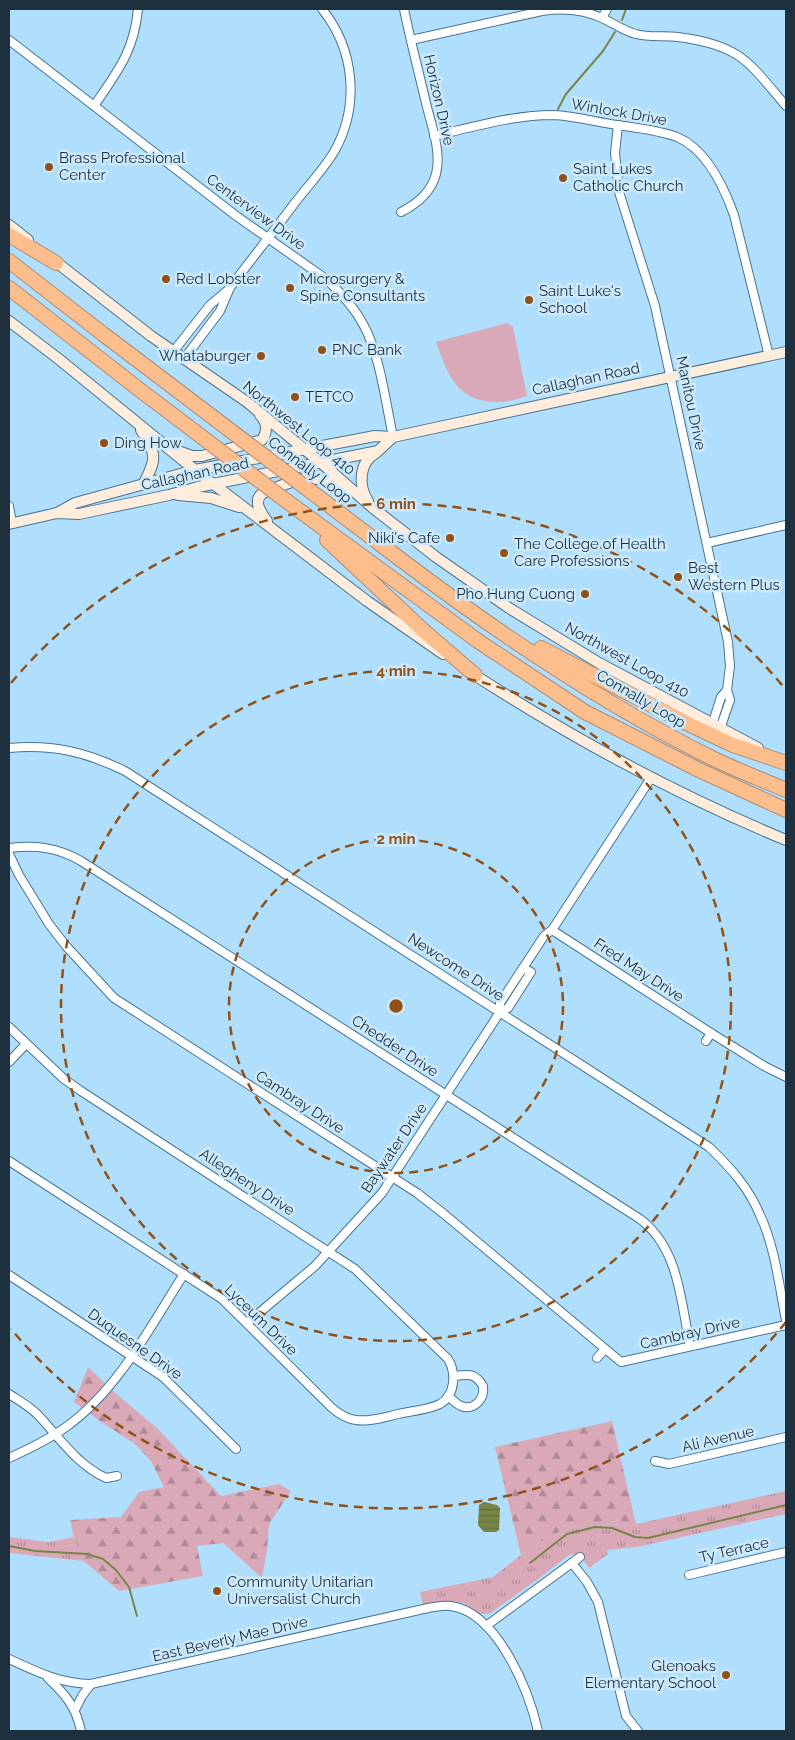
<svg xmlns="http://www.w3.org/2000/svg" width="795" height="1740" font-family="Raleway,sans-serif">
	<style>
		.grass { fill: url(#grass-tufts) }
		.forest { fill: url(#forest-firs) }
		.garden { fill: #daa9b8 }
		.water { fill: url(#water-rules) }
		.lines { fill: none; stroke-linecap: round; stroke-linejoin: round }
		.stream { stroke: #798547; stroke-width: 2 }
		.street-casing { stroke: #487490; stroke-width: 10 }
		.secondary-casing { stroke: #487490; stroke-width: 12 }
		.highway-casing { stroke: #af8c72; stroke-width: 16 }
		.street { stroke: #fff; stroke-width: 8 }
		.secondary { stroke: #feecdd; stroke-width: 10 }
		.highway { stroke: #fdbe8e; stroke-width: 14 }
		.highway-bridge-casing { stroke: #af8c72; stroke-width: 16; stroke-linecap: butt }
		.highway-bridge { stroke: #fdbe8e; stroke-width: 14 }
		.ring { fill: none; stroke: #905117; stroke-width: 2.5; stroke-dasharray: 9 6 }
		.poi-dot { fill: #905117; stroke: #cde9fc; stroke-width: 2 }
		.labels { text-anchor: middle; stroke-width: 5; stroke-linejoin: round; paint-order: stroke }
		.street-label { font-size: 15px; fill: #1e303d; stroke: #cde9fc }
		.poi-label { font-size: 15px; fill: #1e303d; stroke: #cde9fc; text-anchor: start }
		.centre { fill: #905117; stroke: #cde9fc; stroke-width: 2.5 }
		.ring-label { font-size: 15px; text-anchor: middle; font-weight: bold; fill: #905117; stroke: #cde9fc; stroke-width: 5; stroke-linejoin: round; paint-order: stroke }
	</style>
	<defs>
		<pattern id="grass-tufts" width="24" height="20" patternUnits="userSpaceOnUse" patternTransform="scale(1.25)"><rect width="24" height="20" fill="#daa9b8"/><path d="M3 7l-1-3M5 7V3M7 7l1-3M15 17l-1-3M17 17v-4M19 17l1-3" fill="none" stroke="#b08a97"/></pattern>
		<pattern id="forest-firs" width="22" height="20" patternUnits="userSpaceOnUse" patternTransform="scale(1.25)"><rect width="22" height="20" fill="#daa9b8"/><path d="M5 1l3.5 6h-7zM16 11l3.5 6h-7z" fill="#b08a97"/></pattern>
		<pattern id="water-rules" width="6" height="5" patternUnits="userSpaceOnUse" patternTransform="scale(1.25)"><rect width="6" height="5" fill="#798547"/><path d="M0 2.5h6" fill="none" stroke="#636d3c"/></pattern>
	</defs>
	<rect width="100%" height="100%" fill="#b0dffe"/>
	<!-- grass -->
	<g class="grass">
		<path d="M786,1491v23l-149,33 -30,3 1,4 -19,14 -10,-14 -10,1 -31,24 -49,35h-9c-23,-18 -30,-14 -57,-8l-3,-14 73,-15 28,-22 32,-21 29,-9 54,-1z"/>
		<polygon points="9,1537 49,1542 74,1537 84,1561 9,1553"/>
	</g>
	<!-- forest -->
	<g class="forest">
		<polygon points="88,1367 114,1392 157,1428 221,1496 279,1484 291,1491 269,1524 267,1550 262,1578 223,1543 197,1546 203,1576 119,1591 84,1561 74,1537 70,1520 121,1517 139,1492 164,1487 151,1461 134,1443 101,1422 74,1402"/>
		<polygon points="612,1421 636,1524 582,1525 553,1534 521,1555 495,1447"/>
	</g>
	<!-- garden -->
	<path class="garden" d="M507,323l6,4 14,69c-8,2 -18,6 -26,6 -43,2 -53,-26 -65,-60z"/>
	<!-- water -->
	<polygon class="water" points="484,1502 497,1505 500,1508 499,1530 496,1532 484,1532 478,1525 479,1505"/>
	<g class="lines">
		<!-- stream -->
		<g class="stream">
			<polyline points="622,20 626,9"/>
			<polyline points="558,109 566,94 603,51 615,32"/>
			<polyline points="9,1546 35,1551 87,1554 103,1559 116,1570 129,1587 137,1616"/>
			<polyline points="530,1563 567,1534 595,1527 612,1528 635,1537 648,1538 786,1505"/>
		</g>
		<!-- street casing -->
		<g class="street-casing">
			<g id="street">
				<polyline points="602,18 607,9"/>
				<path d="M9,40l226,175 91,64c15,14 29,29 38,47 16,29 22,78 29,111"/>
				<path d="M411,40l131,-29c20,-3 40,-2 60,7 11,5 22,13 34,16 14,4 28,1 42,3 62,8 70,24 108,69"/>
				<path d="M94,106c23,-34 40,-54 44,-97"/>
				<polyline points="618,125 615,153 619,192 655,306 728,642 730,666 727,690 730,700 720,729"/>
				<path d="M434,136c39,-9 79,-21 119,-21 22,1 43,7 64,10 20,3 41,5 60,12 29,12 47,50 57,78l35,141"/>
				<path d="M401,212c16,-8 30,-19 35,-38 6,-24 -6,-52 -11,-75 -7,-30 -15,-60 -21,-90"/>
				<path d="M173,352l37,-47 19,-16c22,-29 44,-57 65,-85 13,-17 29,-34 40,-52 26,-46 21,-102 -12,-143"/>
				<polyline points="184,359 220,311 229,290"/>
				<polyline points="9,506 12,523"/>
				<polyline points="707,543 786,525"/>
				<polyline points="712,725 721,697 727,690"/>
				<path d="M9,748c44,-4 77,4 116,23l584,376c21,20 40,41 51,68 15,32 19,70 26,105"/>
				<path d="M9,848c26,-3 48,-1 72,13l559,358c39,29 41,83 50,127"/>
				<polyline points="9,854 19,875 49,924 66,946 114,998 417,1193 444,1214 621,1362 786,1325"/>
				<polyline points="552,930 711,1033 764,1066 786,1077"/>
				<polyline points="500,1012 508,1008 531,972 523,968"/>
				<path d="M9,1027l55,52 17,12 274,178 93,90c8,13 8,36 -8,45 -12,6 -29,7 -42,10 -13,3 -28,8 -42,6 -9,-1 -17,-6 -24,-12l-110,-109 -213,-138"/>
				<polyline points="706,1041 711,1033"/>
				<polyline points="9,1062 26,1044"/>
				<polyline points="9,1275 163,1377 236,1449"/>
				<polyline points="247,1323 315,1266 382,1193 500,1012 500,1003 544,936 552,930 651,778"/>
				<polyline points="597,1358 605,1349"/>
				<path d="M9,1394c9,6 20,12 28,20 23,24 39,50 69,64l11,-2"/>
				<path d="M448,1396c4,3 8,8 13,10 13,5 24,-7 22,-20 -8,-13 -14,-12 -29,-10"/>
				<path d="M9,1458c20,-9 39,-18 57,-31 52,-37 84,-100 118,-153"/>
				<polyline points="655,1461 669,1464 786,1437"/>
				<polyline points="572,1563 587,1582 598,1602 626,1716 638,1731"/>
				<polyline points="689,1575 786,1552"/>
				<polyline points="486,1626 580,1557"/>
				<path d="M9,1659c28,13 50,24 82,25l337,-76c8,-1 15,-3 23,-2 47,7 78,85 87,125"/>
				<path d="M48,1678c18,17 28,29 33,53"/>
				<polyline points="75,1710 82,1696 91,1684"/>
			</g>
		</g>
		<!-- secondary casing -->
		<g class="secondary-casing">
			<g id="secondary">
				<polyline points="9,225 28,240"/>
				<polyline points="51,258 151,336 247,402 332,472 373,508 436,557 509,608 599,663 758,748"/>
				<polyline points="9,321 60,360 195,470 367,601 443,654"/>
				<path d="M141,430c16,25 16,28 2,55"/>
				<path d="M175,450l17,6h10l60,-16c6,-9 5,-18 -2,-25"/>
				<polyline points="178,495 211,498 239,507"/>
				<path d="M368,501c-10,-15 -9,-39 8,-48"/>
				<polyline points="57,513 75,503 195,470 375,436 393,437 786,352"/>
				<path d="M267,521c-6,-8 -15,-21 -4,-28 34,-14 45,-21 81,-7"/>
				<polyline points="9,524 57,513 79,514 169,495 198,487 378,451 393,437"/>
				<path d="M470,672c100,65 205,122 316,168"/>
			</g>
		</g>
		<!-- highway casing -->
		<g class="highway-casing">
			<g id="highway">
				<polyline points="9,235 56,263"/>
				<polyline points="9,261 103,334"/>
				<polyline points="9,288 136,387"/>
				<polyline points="281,497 478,641 585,712 699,770 786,810"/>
				<polyline points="327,540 425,632 475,675"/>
				<path d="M400,559c99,75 204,146 316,201 23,11 47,20 70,30"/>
				<polyline points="541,648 684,722 733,745 786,763"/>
			</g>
		</g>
		<!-- street -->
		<use href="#street" class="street"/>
		<!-- secondary -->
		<use href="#secondary" class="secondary"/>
		<!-- highway -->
		<use href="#highway" class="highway"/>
		<!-- highway-bridge casing -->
		<g class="highway-bridge-casing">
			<g id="highway-bridge">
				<polyline points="103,334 400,559"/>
				<polyline points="136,387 281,497"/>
			</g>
		</g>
		<!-- highway-bridge -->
		<use href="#highway-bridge" class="highway-bridge"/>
	</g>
	<!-- distance rings -->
	<g class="ring">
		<circle cx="396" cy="1006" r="167"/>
		<circle cx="396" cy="1006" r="335"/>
		<path d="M786 1322A502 502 0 0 1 11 1329M11 683A502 502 0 0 1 786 690"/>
	</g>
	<!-- markers -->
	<g class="poi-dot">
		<circle cx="49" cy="167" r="5"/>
		<circle cx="563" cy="178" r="5"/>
		<circle cx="166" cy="279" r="5"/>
		<circle cx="290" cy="288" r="5"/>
		<circle cx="529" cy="300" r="5"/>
		<circle cx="322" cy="350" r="5"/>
		<circle cx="261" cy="356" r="5"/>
		<circle cx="295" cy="397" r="5"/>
		<circle cx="104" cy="443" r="5"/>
		<circle cx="450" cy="538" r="5"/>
		<circle cx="504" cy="553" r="5"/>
		<circle cx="678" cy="577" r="5"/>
		<circle cx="585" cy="594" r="5"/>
		<circle cx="217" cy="1591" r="5"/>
		<circle cx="726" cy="1675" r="5"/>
	</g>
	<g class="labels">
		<!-- street labels -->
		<g class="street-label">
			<text transform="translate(439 100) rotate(77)" y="5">Horizon Drive</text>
			<text transform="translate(619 112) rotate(10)" y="5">Winlock Drive</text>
			<text transform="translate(256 212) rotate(36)" y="5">Centerview Drive</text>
			<text transform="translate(586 379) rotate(-12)" y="5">Callaghan Road</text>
			<text transform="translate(691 403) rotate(78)" y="5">Manitou Drive</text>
			<text transform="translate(299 428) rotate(39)" y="5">Northwest Loop 410</text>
			<text transform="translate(310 470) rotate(37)" y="5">Connally Loop</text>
			<text transform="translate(195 474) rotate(-12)" y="5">Callaghan Road</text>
			<text transform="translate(627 660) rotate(29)" y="5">Northwest Loop 410</text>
			<text transform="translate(641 699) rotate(30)" y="5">Connally Loop</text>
			<text transform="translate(456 967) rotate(33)" y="5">Newcome Drive</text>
			<text transform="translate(639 970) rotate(33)" y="5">Fred May Drive</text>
			<text transform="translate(395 1046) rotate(33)" y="5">Chedder Drive</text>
			<text transform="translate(300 1102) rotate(33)" y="5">Cambray Drive</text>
			<text transform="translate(394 1148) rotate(-56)" y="5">Baywater Drive</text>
			<text transform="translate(247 1182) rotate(33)" y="5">Allegheny Drive</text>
			<text transform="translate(261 1320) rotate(44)" y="5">Lyceum Drive</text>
			<text transform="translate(690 1333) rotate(-13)" y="5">Cambray Drive</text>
			<text transform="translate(135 1344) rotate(35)" y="5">Duquesne Drive</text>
			<text transform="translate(718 1439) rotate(-13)" y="5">Ali Avenue</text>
			<text transform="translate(734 1550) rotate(-13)" y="5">Ty Terrace</text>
			<text transform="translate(230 1639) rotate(-13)" y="5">East Beverly Mae Drive</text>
		</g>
		<!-- poi labels -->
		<g class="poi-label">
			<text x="59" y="163">Brass Professional<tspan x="59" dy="17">Center</tspan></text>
			<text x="573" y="174">Saint Lukes<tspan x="573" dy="17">Catholic Church</tspan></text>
			<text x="176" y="284">Red Lobster</text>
			<text x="300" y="284">Microsurgery &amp;<tspan x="300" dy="17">Spine Consultants</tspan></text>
			<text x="539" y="296">Saint Luke's<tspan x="539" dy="17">School</tspan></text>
			<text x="332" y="355">PNC Bank</text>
			<text x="251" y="361" text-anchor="end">Whataburger</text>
			<text x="305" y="402">TETCO</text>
			<text x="114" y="448">Ding How</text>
			<text x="440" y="543" text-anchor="end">Niki's Cafe</text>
			<text x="514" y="549">The College of Health<tspan x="514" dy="17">Care Professions</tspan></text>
			<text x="688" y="573">Best<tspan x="688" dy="17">Western Plus</tspan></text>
			<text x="575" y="599" text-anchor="end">Pho Hung Cuong</text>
			<text x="227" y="1587">Community Unitarian<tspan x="227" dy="17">Universalist Church</tspan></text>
			<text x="716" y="1671" text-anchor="end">Glenoaks<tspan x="716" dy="17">Elementary School</tspan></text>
		</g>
	</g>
	<circle cx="396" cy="1006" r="8" class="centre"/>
	<g class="ring-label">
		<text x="396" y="509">6 min</text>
		<text x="396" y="676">4 min</text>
		<text x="396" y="844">2 min</text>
	</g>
	<!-- border -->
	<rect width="795" height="1740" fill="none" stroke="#1e303d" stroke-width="20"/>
</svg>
